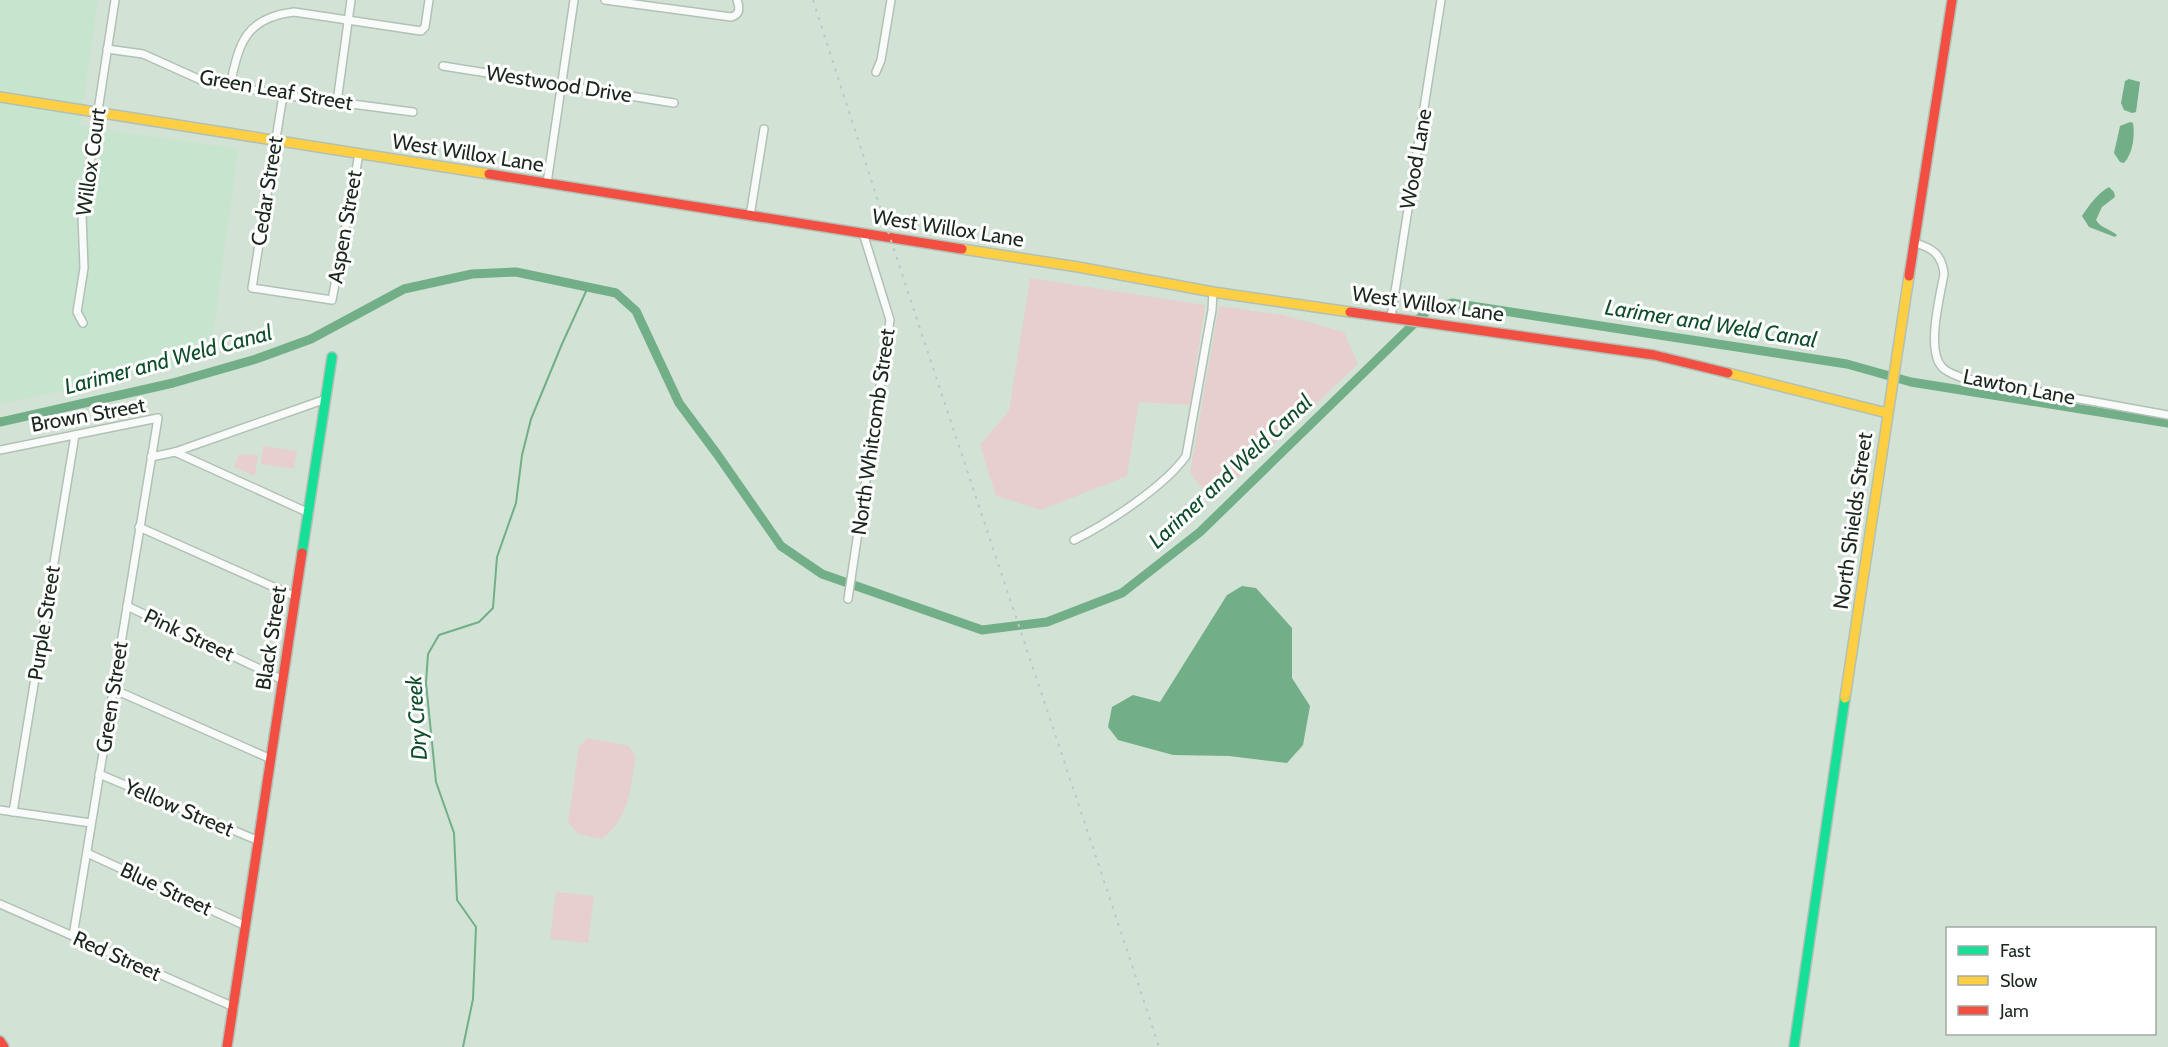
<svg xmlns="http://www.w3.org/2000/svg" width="2168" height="1047" font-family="Cabin,sans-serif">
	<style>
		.built { fill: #c7e4cf }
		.green { fill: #e6cfcc }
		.water { fill: #72ae88 }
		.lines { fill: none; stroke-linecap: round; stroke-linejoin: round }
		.stream { stroke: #72ae88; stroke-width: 2 }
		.canal { stroke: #72ae88; stroke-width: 9 }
		.street-casing { stroke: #b2c0b5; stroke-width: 10 }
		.fast-casing { stroke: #b2c0b5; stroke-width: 12 }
		.slow-casing { stroke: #b2c0b5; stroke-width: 12 }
		.jam-casing { stroke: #b2c0b5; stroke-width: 12 }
		.street { stroke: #f8fbf9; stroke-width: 7 }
		.fast { stroke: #16e098; stroke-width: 9 }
		.slow { stroke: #ffcf43; stroke-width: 9 }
		.jam { stroke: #f24e42; stroke-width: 9 }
		.rail { stroke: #c3c7c3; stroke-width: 2; stroke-dasharray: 3 6; stroke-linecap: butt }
		.labels { text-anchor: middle; stroke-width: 6; stroke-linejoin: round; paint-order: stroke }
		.street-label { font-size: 21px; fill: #1c281f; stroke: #fff }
		.water-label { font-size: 22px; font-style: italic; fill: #104d2b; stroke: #fff }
	</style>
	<rect width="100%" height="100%" fill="#d2e3d6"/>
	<!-- built -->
	<polygon class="built" points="0,0 98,0 80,126 238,149 210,359 0,404"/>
	<!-- green -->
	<g class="green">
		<polygon points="1030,278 1205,305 1190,405 1139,402 1127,476 1041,510 996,496 980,445 1009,411"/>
		<polygon points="1219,306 1283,315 1344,332 1358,364 1213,501 1190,473"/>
		<polygon points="263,446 297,451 294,469 261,464"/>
		<polygon points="239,454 258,455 255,476 234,467"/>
		<path d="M589,738l40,8 7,10c-6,31 -6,64 -35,83l-23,-5 -10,-12 11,-76z"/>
		<polygon points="556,892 594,896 588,943 550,939"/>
	</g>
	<!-- water -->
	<g class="water">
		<polygon points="2129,79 2140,82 2136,112 2132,113 2124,110 2121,103 2125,81"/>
		<path d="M2130,122l3,1c2,13 0,30 -9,40l-4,-1 -6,-9 6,-27z"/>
		<path d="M2109,187l5,5 1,5 -13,10 -6,13c5,8 14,9 21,15l-2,2 -26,-10 -7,-11c7,-11 16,-23 27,-29z"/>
		<polygon points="1242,586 1256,588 1292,628 1292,678 1310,706 1303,745 1287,763 1229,756 1173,755 1118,740 1108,727 1112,707 1133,695 1160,702 1227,595"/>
	</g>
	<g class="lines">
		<!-- stream -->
		<polyline class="stream" points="463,1047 473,999 476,927 457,900 454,833 436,782 426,683 428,654 439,635 479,622 493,608 497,557 516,503 522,455 531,419 562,344 588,287"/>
		<!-- canal -->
		<polyline class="canal" points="0,422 173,383 256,359 311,339 404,289 472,274 516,272 616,293 636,311 679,403 717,454 781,546 822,574 982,630 1047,622 1122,593 1200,532 1428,310 1452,303 1847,364 1911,382 2168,423"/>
		<!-- street casing -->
		<g class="street-casing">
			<g id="street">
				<path d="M605,0l126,17c9,-2 9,-9 6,-17"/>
				<polyline points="107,49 143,54 203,81 283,95 413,112"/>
				<polyline points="443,66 674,103"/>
				<polyline points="876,72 881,60 891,0"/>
				<path d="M230,86c9,-43 15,-68 64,-74l127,19 4,-4 4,-27"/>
				<polyline points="283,95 252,288 332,300 359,154"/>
				<polyline points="337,102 351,0"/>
				<polyline points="547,183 574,0"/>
				<polyline points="750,216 764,129"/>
				<path d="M1915,243c18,5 27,12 29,31 -4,22 -18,76 -2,93 5,6 14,8 21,11l205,37"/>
				<polyline points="1391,317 1441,0"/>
				<polyline points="83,323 77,312 84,268 82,215 115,0"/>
				<polyline points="0,450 158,418 73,936"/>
				<polyline points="175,452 309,513"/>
				<polyline points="151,457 175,452 326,399"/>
				<polyline points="139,527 296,597"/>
				<path d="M1074,540c33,-16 91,-54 112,-84l26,-146 1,-18"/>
				<polyline points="848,599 890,320 863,233"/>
				<polyline points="127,606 283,680"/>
				<polyline points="113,689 271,759"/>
				<polyline points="99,774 259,841"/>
				<polyline points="0,810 91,823"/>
				<polyline points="13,812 75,435"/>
				<polyline points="87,853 246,926"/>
				<polyline points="0,904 234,1007"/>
			</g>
		</g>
		<!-- fast casing -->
		<g class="fast-casing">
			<g id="fast">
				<polyline points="302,553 332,357"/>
				<polyline points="1794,1047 1845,698"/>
			</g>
		</g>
		<!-- slow casing -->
		<g class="slow-casing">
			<g id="slow">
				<polyline points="0,97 489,174"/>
				<polyline points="962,249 1078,267 1213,292 1350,312"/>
				<polyline points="1728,373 1887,413"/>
				<polyline points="1845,698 1909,276"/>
			</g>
		</g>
		<!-- jam casing -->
		<g class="jam-casing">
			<g id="jam">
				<polyline points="489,174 962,249"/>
				<polyline points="1909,276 1952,0"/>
				<polyline points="1350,312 1654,355 1728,373"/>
				<polyline points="0,1041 4,1047"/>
				<polyline points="227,1047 302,553"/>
			</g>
		</g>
		<!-- street -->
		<use href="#street" class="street"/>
		<!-- fast -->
		<use href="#fast" class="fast"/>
		<!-- slow -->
		<use href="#slow" class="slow"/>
		<!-- jam -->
		<use href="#jam" class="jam"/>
		<!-- rail -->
		<path class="rail" d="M813,0c112,350 231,698 346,1047"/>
	</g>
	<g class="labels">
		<!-- street labels -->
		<g class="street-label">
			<text transform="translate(559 84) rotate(9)" y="7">Westwood Drive</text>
			<text transform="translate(276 90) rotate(10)" y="7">Green Leaf Street</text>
			<text transform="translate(468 153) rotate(9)" y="7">West Willox Lane</text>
			<text transform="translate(1416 159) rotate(-80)" y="7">Wood Lane</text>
			<text transform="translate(91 162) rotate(-82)" y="7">Willox Court</text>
			<text transform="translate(267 191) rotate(-81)" y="7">Cedar Street</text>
			<text transform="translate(345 227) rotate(-80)" y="7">Aspen Street</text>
			<text transform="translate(948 228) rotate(9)" y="7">West Willox Lane</text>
			<text transform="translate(1428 304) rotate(8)" y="7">West Willox Lane</text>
			<text transform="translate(2019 387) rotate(11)" y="7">Lawton Lane</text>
			<text transform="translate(88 415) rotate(-10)" y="7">Brown Street</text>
			<text transform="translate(873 432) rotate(-82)" y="7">North Whitcomb Street</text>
			<text transform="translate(1853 521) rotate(-82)" y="7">North Shields Street</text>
			<text transform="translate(44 623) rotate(-81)" y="7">Purple Street</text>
			<text transform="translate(189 635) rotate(25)" y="7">Pink Street</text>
			<text transform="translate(271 638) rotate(-81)" y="7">Black Street</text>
			<text transform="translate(112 697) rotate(-81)" y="7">Green Street</text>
			<text transform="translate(179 808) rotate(23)" y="7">Yellow Street</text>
			<text transform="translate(166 889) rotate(25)" y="7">Blue Street</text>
			<text transform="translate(117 956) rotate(24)" y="7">Red Street</text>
		</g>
		<!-- water labels -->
		<g class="water-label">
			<text transform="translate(1711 323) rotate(9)" y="8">Larimer and Weld Canal</text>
			<text transform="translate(168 359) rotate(-15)" y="8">Larimer and Weld Canal</text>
			<text transform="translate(1230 471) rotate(-43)" y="8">Larimer and Weld Canal</text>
			<text transform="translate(416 718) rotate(-94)" y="8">Dry Creek</text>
		</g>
	</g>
	<!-- legend -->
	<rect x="1946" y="927" width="210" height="108" fill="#ffffff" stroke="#a4a9a5" stroke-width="1.5"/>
	<rect x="1958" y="946" width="30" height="9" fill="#16e098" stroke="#a4a9a5" stroke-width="1.5"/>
	<text x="2000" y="957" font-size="18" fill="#1c281f">Fast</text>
	<rect x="1958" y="976" width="30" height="9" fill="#ffcf43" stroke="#a4a9a5" stroke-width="1.5"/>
	<text x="2000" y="987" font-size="18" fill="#1c281f">Slow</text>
	<rect x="1958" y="1006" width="30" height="9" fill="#f24e42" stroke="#a4a9a5" stroke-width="1.5"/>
	<text x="2000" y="1017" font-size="18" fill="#1c281f">Jam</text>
</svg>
